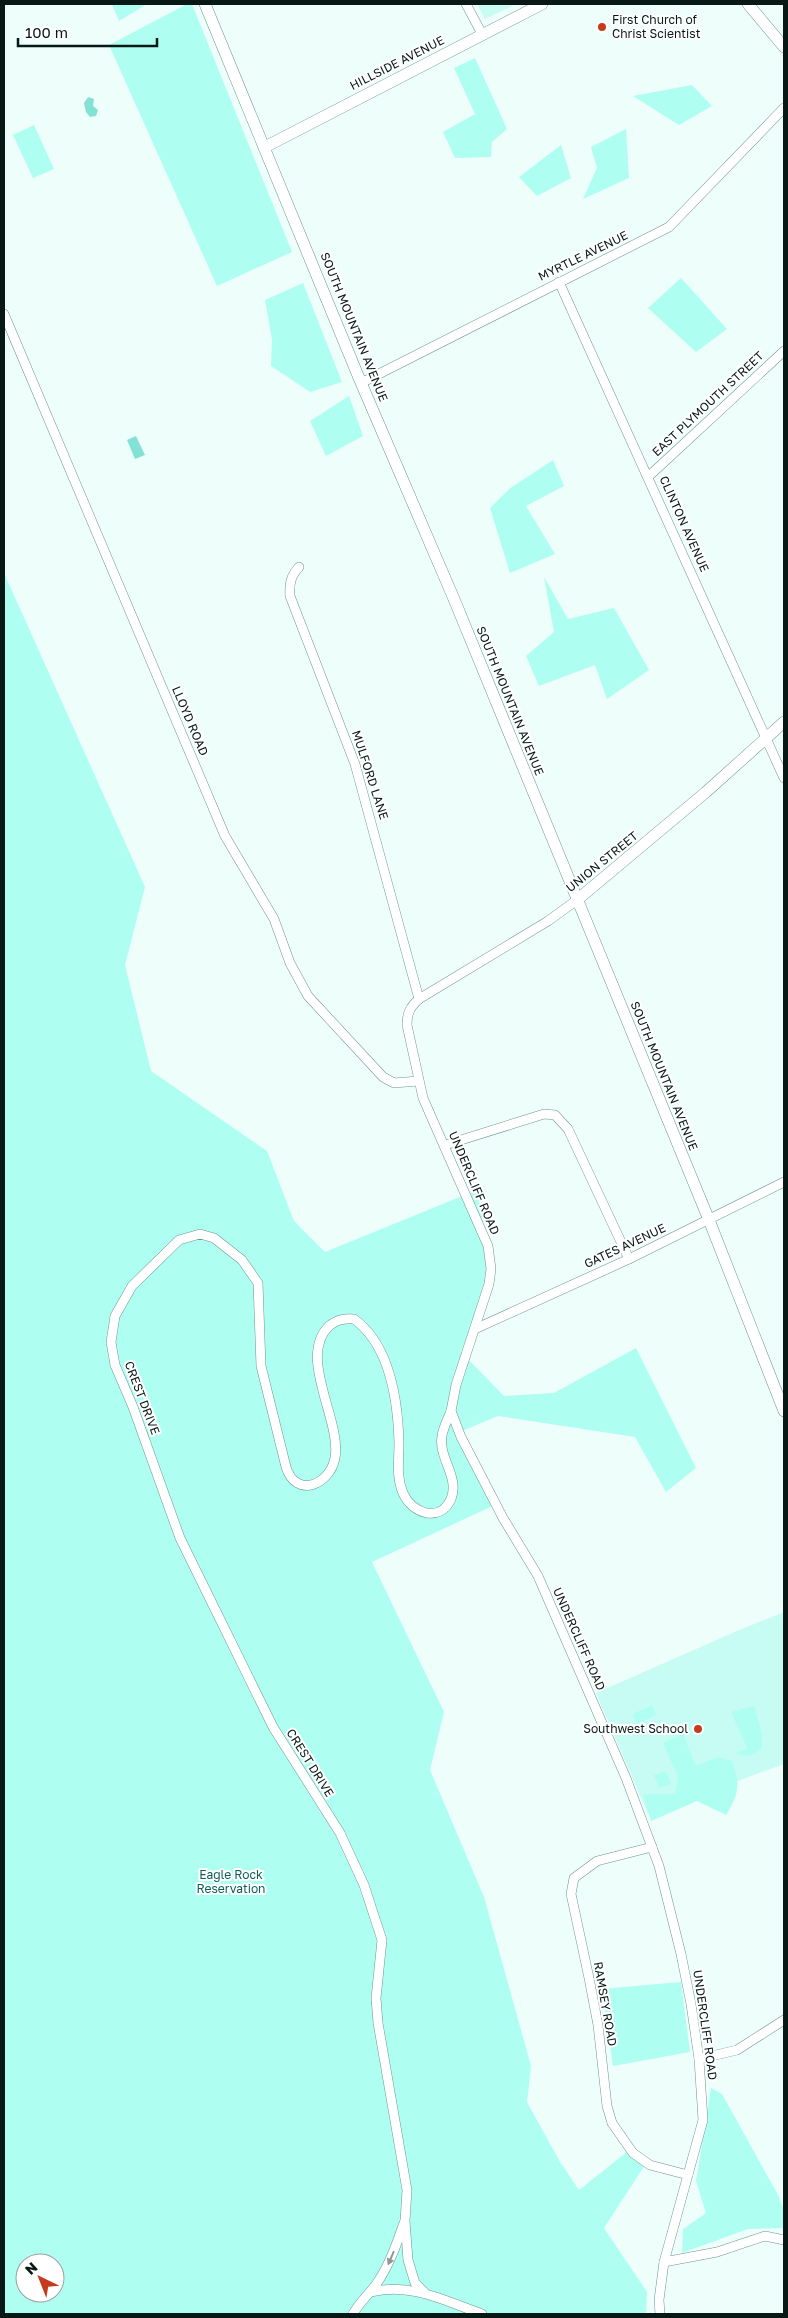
<svg xmlns="http://www.w3.org/2000/svg" width="788" height="2318" font-family="'Golos Text',sans-serif">
	<style>
		.built { fill: #c6fcf3 }
		.green { fill: #affef2; fill-rule: evenodd }
		.water { fill: #83e2d5 }
		.lines { fill: none; stroke-linecap: round; stroke-linejoin: round }
		.minor-casing { stroke: #6e9690; stroke-width: 10 }
		.tertiary-casing { stroke: #6e9690; stroke-width: 12 }
		.minor { stroke: #fff; stroke-width: 9 }
		.tertiary { stroke: #fff; stroke-width: 11 }
		.oneway { fill: #8f9796 }
		.poi-dot { fill: #c53b1b; stroke: #fff; stroke-width: 2 }
		.labels { text-anchor: middle; stroke-width: 4; stroke-linejoin: round; paint-order: stroke }
		.poi-label { font-size: 12px; fill: #071815; stroke: #fff; text-anchor: start }
		.street-label { font-size: 12px; fill: #071815; stroke: #fff }
		.park-label { font-size: 12px; fill: #0d5f57; stroke: #fff }
	</style>
	<rect width="100%" height="100%" fill="#edfefb"/>
	<!-- built -->
	<g class="built">
		<polygon points="477,4 516,4 485,19"/>
		<polygon points="784,1612 784,1764 648,1814 596,1693 737,1631"/>
	</g>
	<!-- green -->
	<g class="green">
		<polygon points="112,4 147,4 119,21"/>
		<polygon points="187,4 192,4 292,252 217,286 109,45"/>
		<polygon points="475,58 507,129 492,142 491,157 455,158 443,132 475,114 454,68"/>
		<polygon points="692,85 712,106 679,125 633,96"/>
		<polygon points="34,125 54,169 33,178 13,135"/>
		<polygon points="626,129 629,178 583,199 597,168 591,147"/>
		<polygon points="561,145 571,178 537,196 519,177"/>
		<polygon points="681,278 727,329 696,352 648,308"/>
		<polygon points="303,283 342,382 310,392 271,366 272,340 265,300"/>
		<polygon points="349,396 363,436 326,456 310,421"/>
		<polygon points="553,460 564,486 526,506 555,554 510,573 490,508 509,489"/>
		<path d="M4,573l141,314 -20,78 26,106 116,80 27,70 31,31 152,-62 15,80 -31,82 43,44 50,-3 82,-45 60,120 -30,24 -31,-55 -137,-21 -36,15 37,72 -127,59 72,150 -14,58 54,127 47,169 -4,36 33,60 19,28 49,-39 17,14 -41,63 43,64 -1,22h-642zM25,2263h30v30h-30z"/>
		<polygon points="544,577 568,619 614,608 649,670 607,699 595,665 539,686 526,656 554,632"/>
		<polygon points="652,1705 656,1715 637,1724 633,1714"/>
		<path d="M754,1706l8,28v14c-9,8 -15,10 -26,5l11,-5 -16,-36z"/>
		<path d="M683,1734l13,32 22,-9 14,4c8,23 8,32 -6,54l-29,-14 -46,20 -8,-27h32l3,-17 -15,-34z"/>
		<polygon points="666,1771 671,1784 659,1788 654,1775"/>
		<polygon points="681,1982 690,2052 613,2066 602,1989"/>
		<polygon points="711,2088 722,2094 778,2195 784,2210 784,2228 748,2229 682,2253 683,2229 706,2213 696,2181"/>
	</g>
	<!-- water -->
	<g class="water">
		<polygon points="88,97 94,99 93,106 98,110 96,116 90,117 86,112 84,103"/>
		<polygon points="136,436 145,455 135,459 127,440"/>
	</g>
	<g class="lines">
		<!-- minor casing -->
		<g class="minor-casing">
			<g id="minor">
				<polyline points="466,4 482,34"/>
				<polyline points="559,282 784,778"/>
				<polyline points="4,314 225,836 274,919 290,963 308,996 383,1077 394,1083 418,1081"/>
				<polyline points="361,383 669,227 784,108"/>
				<polyline points="649,476 784,351"/>
				<path d="M299,567c-8,9 -10,16 -9,29l65,168 64,235"/>
				<path d="M577,900l-29,21 -129,78c-9,8 -12,14 -12,26l16,73 65,148 3,23 -2,15 -33,101 -5,26 10,26 42,81 35,58 88,202 33,88 22,88 10,50 8,55 4,61 -39,142 -5,38 1,14"/>
				<polyline points="445,1145 544,1114 555,1115 568,1129 629,1259"/>
				<polyline points="475,1329 629,1259 784,1182"/>
				<polyline points="652,1847 597,1861 574,1878 571,1894 589,1978 598,2025 607,2106 612,2123 633,2153 650,2165 688,2175"/>
				<polyline points="699,2059 737,2050 784,2020"/>
				<polyline points="664,2262 717,2252 765,2236 784,2240"/>
				<path d="M371,2292c39,-10 74,9 111,22"/>
				<path d="M425,2293l-10,-10 -7,-23 -3,-39 2,-31 -29,-167 -2,-25 6,-58 -18,-55 -24,-52 -67,-106 -93,-189 -47,-131 -18,-42 -4,-23 4,-26 17,-30 47,-46 21,-6 14,4 28,22 16,23 3,83 25,101c10,32 44,18 49,-9 7,-37 -38,-101 -6,-132 7,-6 16,-8 25,-7 36,26 44,83 45,125 0,16 -3,33 4,49 9,21 37,30 48,6 9,-22 -13,-41 -9,-63 1,-8 6,-17 9,-25"/>
				<path d="M353,2314c7,-13 18,-21 26,-34 11,-17 18,-37 25,-57"/>
			</g>
		</g>
		<!-- tertiary casing -->
		<g class="tertiary-casing">
			<g id="tertiary">
				<polyline points="205,4 359,378 454,599 709,1220 784,1411"/>
				<polyline points="748,4 784,47"/>
				<polyline points="265,147 542,4"/>
				<polyline points="577,900 706,792 784,722"/>
			</g>
		</g>
		<!-- minor -->
		<use href="#minor" class="minor"/>
		<!-- tertiary -->
		<use href="#tertiary" class="tertiary"/>
	</g>
	<!-- one-way arrows -->
	<defs><path id="oneway-solid" d="M-6-.8H1V-3.2L6.5 0L1 3.2V.8H-6Z" transform="scale(1.25)"/></defs>
	<use class="oneway" href="#oneway-solid" transform="translate(391 2258) rotate(113)"/>
	<!-- markers -->
	<g class="poi-dot">
		<circle cx="602" cy="27" r="5"/>
		<circle cx="698" cy="1729" r="5"/>
	</g>
	<g class="labels">
		<!-- poi labels -->
		<g class="poi-label">
			<text x="612" y="24">First Church of<tspan x="612" dy="14">Christ Scientist</tspan></text>
			<text x="688" y="1733" text-anchor="end">Southwest School</text>
		</g>
		<!-- street labels -->
		<g class="street-label">
			<text transform="translate(397 63) rotate(-27)" y="4">HILLSIDE AVENUE</text>
			<text transform="translate(583 256) rotate(-26)" y="4">MYRTLE AVENUE</text>
			<text transform="translate(354 327) rotate(68)" y="4">SOUTH MOUNTAIN AVENUE</text>
			<text transform="translate(708 404) rotate(-43)" y="4">EAST PLYMOUTH STREET</text>
			<text transform="translate(684 524) rotate(66)" y="4">CLINTON AVENUE</text>
			<text transform="translate(510 701) rotate(68)" y="4">SOUTH MOUNTAIN AVENUE</text>
			<text transform="translate(190 721) rotate(67)" y="4">LLOYD ROAD</text>
			<text transform="translate(370 775) rotate(72)" y="4">MULFORD LANE</text>
			<text transform="translate(602 862) rotate(-39)" y="4">UNION STREET</text>
			<text transform="translate(664 1076) rotate(68)" y="4">SOUTH MOUNTAIN AVENUE</text>
			<text transform="translate(474 1183) rotate(67)" y="4">UNDERCLIFF ROAD</text>
			<text transform="translate(625 1246) rotate(-25)" y="4">GATES AVENUE</text>
			<text transform="translate(142 1398) rotate(69)" y="4">CREST DRIVE</text>
			<text transform="translate(579 1639) rotate(66)" y="4">UNDERCLIFF ROAD</text>
			<text transform="translate(310 1763) rotate(58)" y="4">CREST DRIVE</text>
			<text transform="translate(605 2004) rotate(80)" y="4">RAMSEY ROAD</text>
			<text transform="translate(705 2025) rotate(82)" y="4">UNDERCLIFF ROAD</text>
		</g>
		<!-- park labels -->
		<g class="park-label">
			<text x="231" y="1879">Eagle Rock<tspan x="231" dy="14">Reservation</tspan></text>
		</g>
	</g>
	<!-- border -->
	<rect width="788" height="2318" fill="none" stroke="#071815" stroke-width="10"/>
	<!-- north arrow -->
	<g transform="translate(40 2278) rotate(317)"><circle r="24" fill="#ffffff" stroke="#9ca3a1"/>
	<path d="M0-4L9 19L0 12L-9 19Z" fill="#c53b1b"/>
	<text y="-8" font-size="14" font-weight="bold" text-anchor="middle" fill="#071815">N</text>
	</g>
	<!-- scale -->
	<path d="M18 38v8h139v-8" fill="none" stroke="#071815" stroke-width="2.5"/>
	<text x="25" y="38" font-size="15" fill="#071815" stroke="#ffffff" stroke-width="4" paint-order="stroke">100 m</text>
</svg>
